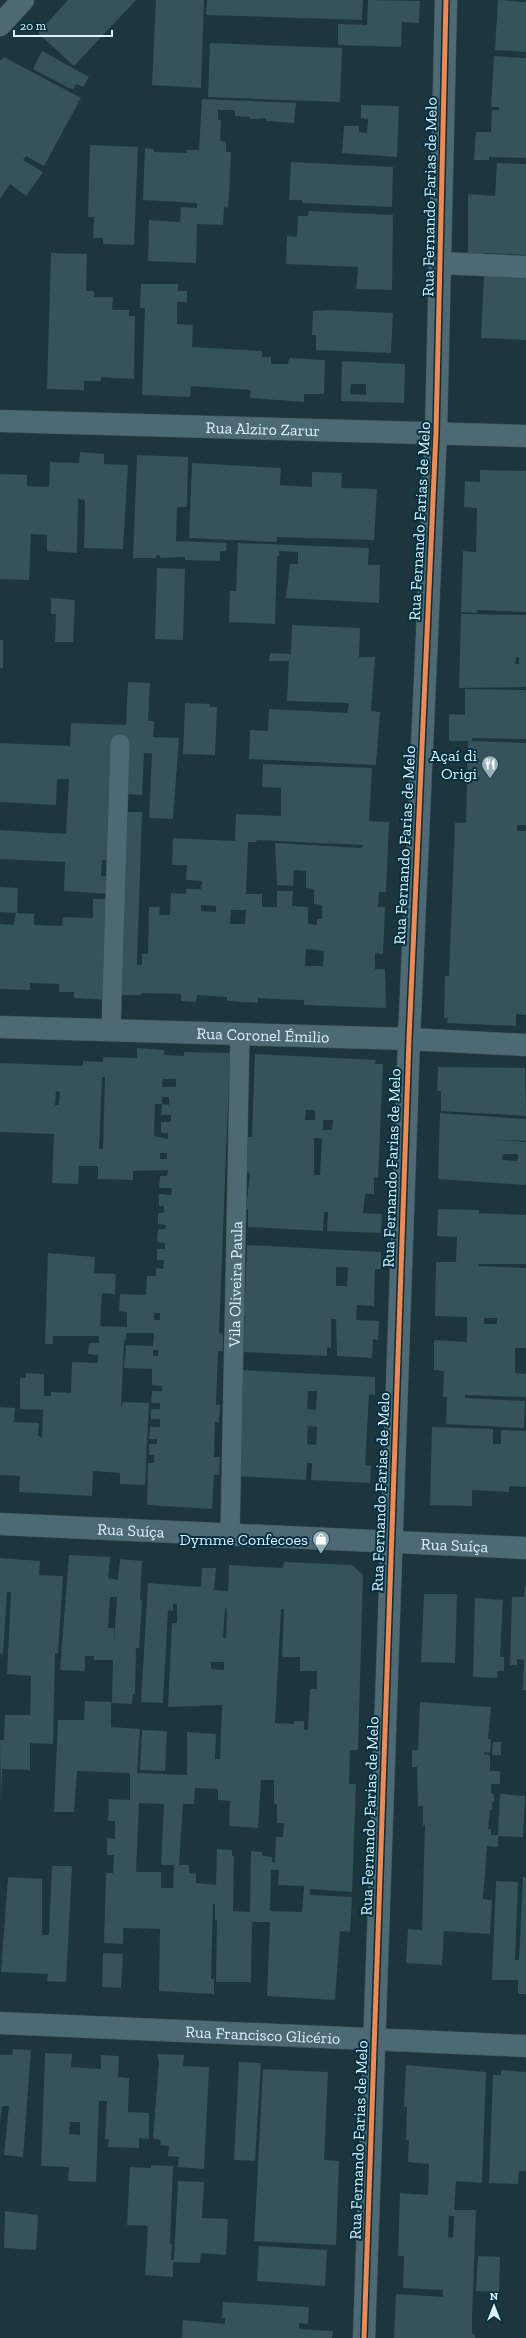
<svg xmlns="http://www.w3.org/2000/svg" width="526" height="2338" font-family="'Zilla Slab',serif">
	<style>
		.building { fill: #36525b; fill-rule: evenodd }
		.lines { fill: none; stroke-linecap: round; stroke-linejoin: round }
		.lane-casing { stroke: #3e5056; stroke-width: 20 }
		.street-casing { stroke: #3e5056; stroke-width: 23 }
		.secondary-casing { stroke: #3e5056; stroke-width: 23 }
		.lane { stroke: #4d6973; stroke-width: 19 }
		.street { stroke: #4d6973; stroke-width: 22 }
		.secondary { stroke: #4d6973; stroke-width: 22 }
		.cycleway-casing { stroke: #033140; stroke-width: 8 }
		.cycleway { stroke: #f5874c; stroke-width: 5 }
		.labels { text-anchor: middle; stroke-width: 4; stroke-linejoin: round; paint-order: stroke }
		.street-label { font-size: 16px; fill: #dcf2fc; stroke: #033140 }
		.poi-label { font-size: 16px; fill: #dcf2fc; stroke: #033140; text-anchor: end }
	</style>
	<rect width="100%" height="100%" fill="#1d353d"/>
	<!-- building -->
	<g class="building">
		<polygon points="68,0 136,0 74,66 38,33"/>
		<polygon points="156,0 204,0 201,88 152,85"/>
		<polygon points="207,0 363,0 362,20 206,15"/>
		<polygon points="368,0 420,1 419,23 402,22 401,47 338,45 338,24 367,25"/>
		<polygon points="498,0 526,2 526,52 495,50"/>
		<polygon points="210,43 342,48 340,102 208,97"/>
		<polygon points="42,51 89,77 83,87 76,84 73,89 69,88 33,69"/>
		<polygon points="494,56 526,58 526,158 489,157 489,160 474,160 476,132 491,132 492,110 499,110 499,107 491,107"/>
		<polygon points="4,57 81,98 44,166 26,156 23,160 43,172 26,196 10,184 0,199 0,61"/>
		<polygon points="202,99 296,103 294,123 266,121 266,118 256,119 250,119 250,117 235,116 235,110 218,110 218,120 221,120 220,141 226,142 226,152 231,152 229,197 228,208 224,207 223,225 197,224 196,263 148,261 149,220 180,222 181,207 197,208 197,203 143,200 145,148 154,149 154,152 187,153 187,150 199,150"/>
		<polygon points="361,105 399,106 397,157 342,153 344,126 359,126 359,132 367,133 368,119 361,118"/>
		<polygon points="90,145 138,147 134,245 103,244 103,238 93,238 94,217 88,217"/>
		<polygon points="291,162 393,167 392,207 302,203 302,200 289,200"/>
		<polygon points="497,163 526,164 526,255 485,253 485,259 468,258 468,194 495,196"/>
		<polygon points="309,211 393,215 392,290 356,289 358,267 286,264 287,236 297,237 298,216 308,216"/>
		<polygon points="51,253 87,254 86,291 94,291 94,297 113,297 112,310 129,310 129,316 135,316 134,379 101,377 101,381 84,381 84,390 47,389"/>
		<polygon points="484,276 526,277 526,340 481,338"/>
		<polygon points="141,284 178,284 178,291 187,291 187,302 177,302 177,324 193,325 192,347 262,351 262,357 271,357 271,364 288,364 289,358 325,360 324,394 304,394 304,402 250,398 251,390 191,386 190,397 142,395 145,308 140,308"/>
		<polygon points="328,310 393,313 391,353 316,350 316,335 312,335 313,311"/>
		<path d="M342,361l63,3 -1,39 -63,-2zM351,384h15v11l-16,-1z"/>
		<polygon points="80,452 104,454 104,464 128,465 123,549 84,548 85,500 78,499 77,553 47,551 47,535 31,534 29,580 0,579 0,474 27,475 27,486 49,487 50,462 79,463"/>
		<polygon points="137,455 188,457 187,507 177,507 176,541 227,543 226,551 220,551 220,561 185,560 185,557 160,558 160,556 156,555 156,558 133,558"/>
		<polygon points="192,463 281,468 280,485 312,487 312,472 342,473 341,488 377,489 374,540 277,537 277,542 189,538"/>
		<polygon points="480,470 526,471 526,612 477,610 477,613 461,612 463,551 476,552 477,508 464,507 465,481 480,482"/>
		<polygon points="238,543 369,548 368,565 380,565 379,603 286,598 290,564 298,564 298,552 279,551 279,556 277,556 275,624 229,622 230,591 236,591"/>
		<polygon points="157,568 185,569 183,640 155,639"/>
		<polygon points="51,598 75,600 73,642 55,642 56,614 51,614"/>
		<path d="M461,614l65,1v72l-67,1zM516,657h3v7h-4z"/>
		<polygon points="292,625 360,628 359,657 375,657 371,711 380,712 376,765 249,759 250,730 268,731 269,709 347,713 348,710 349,703 287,701 289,661 269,661 270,653 291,654"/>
		<rect x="0" y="640" width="3" height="28"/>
		<polygon points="128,682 150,683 148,721 154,721 153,737 179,738 173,819 149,818 152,753 144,753 142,795 123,794 113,860 102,860 101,876 112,877 111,894 64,891 65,862 0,859 0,830 66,834 69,779 57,779 56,805 0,802 0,743 70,746 71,723 126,725"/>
		<polygon points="465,689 526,690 526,739 472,738 472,741 526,743 526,825 517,825 517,831 526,831 526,1015 516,1014 516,1026 447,1023 448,1018 444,1018 445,976 449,976 455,823 466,823 468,744 468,741 449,741 449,714 465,715"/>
		<polygon points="185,703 210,704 210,707 217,707 215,755 183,754"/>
		<path d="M263,764l109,4 -3,53 20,1 -3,70h-7l-1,15h7l-2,47 -8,-1v16h10l1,39 -82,-3v-5l-31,-1 -15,-1v5l-31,-2v-4l-30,-2 -1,7 -15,-1v-7l-40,-1v2h-25l7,-183h19l-5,153h5v-11h6l1,-47h11l-1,8h11l1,-22 15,1v-5h15l1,-8 -16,-1 1,-15h-15l1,-27 62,3 1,-27 45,2v-28l-19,-1zM257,840l106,5 -1,3 -87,-5 2,42 16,1 1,-16 12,1v17l8,1v15l8,1v14h-5v6l-9,-1v-17l-16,-1 1,-15h-16v16h-15v-13h-16l2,-52h8zM201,905l15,1v6l-15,-1zM231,910h15l-1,14h-15zM306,949l18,2 -1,15h-18z"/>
		<polygon points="0,887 18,888 17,913 34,914 34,925 62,926 63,917 93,918 93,899 111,899 107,1000 74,998 74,992 59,992 59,984 30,983 30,990 0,989 0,924 14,925 16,913 0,912"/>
		<path d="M137,1048l27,2v5l20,1v-4l46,1 -11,280 4,1v17h-5l-2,54h4l-1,17h-4l-1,35h6l-1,18h-5l-2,34 -65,-4 1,-42h6v-8h-5v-11h8v-5h-8l1,-12h10v-8h-9v-10h9v-6h-9l1,-12h10v-5l-10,-1v-16l-28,-1 2,-23 27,1 1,-13h-28v7h-2l-3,69 2,-7 26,1 -4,82 -25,-1v-11l-27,-2 -1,25 -73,-4 1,-16 -20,-1v-68l15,1 -1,14 25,1 -1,13 4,1 1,-27 -23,-1v-31h6v-5l18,1v22h7v-4l20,1 1,-31 26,1v-8l-10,-1 1,-11h10v-7h-46v8h-8l3,-91 47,4 -1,16 22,1 -1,20 -13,-1 -2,33 27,1v-15l-8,-1 1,-17 26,1 1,-19h9v-8l7,1 1,-9h-7v-11h8v-6l-8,-1 1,-13h7l1,-4 -8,-1v-11h6v-7h-5v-12l12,1 1,-7h-13l1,-12h7l1,-6 -35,1v9l-35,-1v-13h-19l-1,18 -26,-1 2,-49 -54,-2v-69l83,3v-5l20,1v-5l34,1zM102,1077h3l-2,72h-4zM163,1079h13v8h-14zM56,1091l4,1 -1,13h-4zM162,1097h7v8l-7,-1 -1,11h10v7h-10v11h7v6l-14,-3 1,-32h7zM160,1153h7v6h-7zM154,1313h6v7h-6zM153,1350h5v6h-5z"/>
		<path d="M255,1054l121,6 -1,4h8l-5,114 -4,-1v17h-9l-2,19 19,1 -1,19 -54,-2 1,-19h-4l-1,19 -75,-4v-18h-2l4,-36 -4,-1 2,-35h4zM306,1110h9v10h-10zM323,1120h10l-1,10h-9zM314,1138l8,1 -2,36h-6z"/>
		<polygon points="438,1067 525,1068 526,1116 441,1111 441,1091 437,1091"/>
		<path d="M440,1113l86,6v22l-39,-2 39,3v43l-88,-6zM503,1154h15v7l-16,-1z"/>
		<path d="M438,1209l41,1v5l2,-2 45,2v49h-48v2l48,2v80h-11v25l11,1v23l-61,-2v3l60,3 -1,27 -78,-4 1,-27h-4l1,-26 -10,-1v-30l33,2v-25l-32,-1 1,-54h20l1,-25 -20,-1zM484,1318h13v6h-13z"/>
		<path d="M247,1245l134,7v17h-6l-1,37 -17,-1 -1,15 23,1 -1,19 -5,-1 -1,19 -35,-2 -1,-37h-5v29l-4,-1v9l-84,-4 2,-36h-4l1,-17h3zM336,1267h12l-1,19h-11z"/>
		<path d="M242,1370l133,7v18l-6,-1 -4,71 6,1 -1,17 -59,-3 1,-17h-5l-1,17 -69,-4zM308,1391h9l-1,19 -9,-1zM308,1426l9,1 -1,18 -9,-1z"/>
		<polygon points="432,1427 493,1429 493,1444 501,1444 501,1430 526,1431 526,1487 509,1486 509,1492 472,1490 472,1506 430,1505"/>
		<path d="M69,1555l41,2 -2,21 10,2 2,-21 22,2 -2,39h2l-3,48h-3l-1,46h-2l-1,10 -21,-1v24l29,2 -3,44 50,2v-43l29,2 -1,25h5l2,-54 -54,2 4,-84h5v-19h-4v7l-5,-1 -5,93 -22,-1 7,-119 53,4 1,-19h14l-2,22 14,1 1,-26 54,3 1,-6 68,3 11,10 -5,175h-8l-1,34h7l-4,108 -42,-3v6l42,2 -2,35 -10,-1 -5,69 -68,-4 3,-74h-18l-1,60h-35l1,-62h-2v-16h-2l-2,75h3v15l-55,-3 1,-62 -37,-1v16l-19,-1 2,-70h7l1,-18h-7v-17l8,1v-18h-7l1,-22 21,1v-27l-53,-2 -3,41h-20l4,-92h26l1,-19 27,1 1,-42h-19v-4h-9v15l-25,-1zM110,1597h7l-3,46v-15h-6zM225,1608l2,1 -1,29h-3zM281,1609h3l-2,48h18v14h17v18h-7l-2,41h-4v-9h-10v3l-19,-1zM211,1662h13v8l-13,-1zM261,1780h13v24h3v19h7l-1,14h-7l-1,25h-3v-5l-10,-1v-4l-11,-1 -1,61 -17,-1 1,-55h-2v-6l-15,-1 -1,36 -20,-2v-9l-7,-1v-8h-10l4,-61h11l1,-16 23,1v11l12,1 -1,25 29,2zM139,1803l25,1 -3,61h13l-1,23h-12v-16h-25zM271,1870h8l-1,15 26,1 -2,26 -32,-1z"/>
		<polygon points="0,1558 40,1561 39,1575 63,1576 58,1653 55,1653 53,1744 30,1743 30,1770 2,1769 1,1802 0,1740 4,1740 5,1715 30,1715 31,1676 7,1674 11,1592 7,1592 3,1654 0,1653"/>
		<polygon points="525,1586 526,1586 526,1690 523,1690 524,1660 517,1659 517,1665 510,1665 512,1597 524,1597"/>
		<polygon points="424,1594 457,1594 455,1663 421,1662"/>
		<polygon points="475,1598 503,1600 500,1657 504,1657 504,1671 497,1671 497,1678 473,1677"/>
		<polygon points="420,1702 491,1707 488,1739 491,1739 490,1753 484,1752 484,1754 490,1755 490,1771 500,1771 500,1784 491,1784 491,1794 494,1794 494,1802 492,1802 492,1810 490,1810 488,1829 491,1829 491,1835 498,1835 500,1794 525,1796 523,1837 498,1836 498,1847 487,1846 483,1899 492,1900 490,1934 444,1931 442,1965 406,1963 408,1929 422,1930 425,1825 423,1825 423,1806 418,1806 417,1767 412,1767 412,1750 418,1750"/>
		<polygon points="142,1730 167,1731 165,1771 140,1770"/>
		<polygon points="493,1742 501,1742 501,1755 492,1755"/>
		<polygon points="52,1866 72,1866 66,1982 47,1981 48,1974 1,1972 8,1877 42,1879 42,1935 49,1935"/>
		<polygon points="523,1877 526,1878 526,1994 518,1994 518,1980 492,1980 496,1881 518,1882 515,1960 519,1960"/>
		<polygon points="103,1953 123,1954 121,1988 102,1987"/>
		<polygon points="13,2049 31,2050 23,2157 4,2155 9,2106 2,2106 0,2123 0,2055 12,2055"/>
		<path d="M45,2053l27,1 -1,13 30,2v-14l18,1 -1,21 11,1 -1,34 21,1v26l-10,-1v10l-31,-1 1,-8h-4l2,-38h-8l-3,81 -28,-1 1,-14 -28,-1zM70,2122h10v13l-11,-1z"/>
		<polygon points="157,2054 184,2055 183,2066 209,2067 204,2169 178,2167 179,2157 168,2156 169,2146 160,2145 161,2140 153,2139 159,2061"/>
		<polygon points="239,2062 261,2063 255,2161 234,2160"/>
		<path d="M406,2065l80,7 -4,111 -26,-2 -2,29h22l-4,108v16h3v4h-81l2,-44 47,3v-7l-40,-2 1,-32h-6l2,-63 28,2 1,-31 -21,-2 1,-22h-3l1,-33h-3zM449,2216h5l-1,22 -5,-1z"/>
		<polygon points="263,2069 328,2072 324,2160 339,2161 336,2245 254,2241"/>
		<polygon points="501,2070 526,2072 526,2171 519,2171 518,2184 489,2183 493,2075 501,2075"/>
		<polygon points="151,2165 173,2166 170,2244 172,2244 171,2260 174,2260 178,2181 204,2182 202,2218 228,2219 226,2255 201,2253 200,2263 173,2262 173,2277 145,2275 148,2226 127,2225 130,2167 151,2168"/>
		<polygon points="5,2211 38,2215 36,2250 4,2248"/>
		<polygon points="259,2246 327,2250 325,2286 257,2281"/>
		<polygon points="478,2256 500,2257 499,2292 476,2291"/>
		<polygon points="223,2302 309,2307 308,2324 299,2323 299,2329 333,2331 332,2338 182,2338 183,2320 225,2324 225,2318 222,2318"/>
	</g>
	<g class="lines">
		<!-- lane casing -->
		<g class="lane-casing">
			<g id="lane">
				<polyline points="111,1030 120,744"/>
				<path id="s1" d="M230,1535l10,-502"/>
			</g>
		</g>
		<!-- street casing -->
		<g class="street-casing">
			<g id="street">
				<polyline points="441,263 526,267"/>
				<path id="s2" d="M0,421l526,15"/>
				<path id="s3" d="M0,1027l409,12 117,6"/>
				<path id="s4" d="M0,1524l526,24"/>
				<path id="s5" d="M0,2023l526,23"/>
				<polyline points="364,2338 409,1039 436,432 446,0"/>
			</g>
		</g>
		<!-- secondary casing -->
		<g class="secondary-casing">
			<polyline id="secondary" points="0,25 23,0"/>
		</g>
		<!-- lane -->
		<use href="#lane" class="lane"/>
		<!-- street -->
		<use href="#street" class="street"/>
		<!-- secondary -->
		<use href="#secondary" class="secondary"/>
		<!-- cycleway casing -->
		<g class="cycleway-casing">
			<polyline id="cycleway" points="364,2338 409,1039 436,432 446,0"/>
		</g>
		<!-- cycleway -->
		<use href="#cycleway" class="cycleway"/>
	</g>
	<!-- icons -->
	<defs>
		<g id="restaurant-pin" transform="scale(0.9)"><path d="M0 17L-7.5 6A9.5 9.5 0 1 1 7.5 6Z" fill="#99b0b9" stroke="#033140"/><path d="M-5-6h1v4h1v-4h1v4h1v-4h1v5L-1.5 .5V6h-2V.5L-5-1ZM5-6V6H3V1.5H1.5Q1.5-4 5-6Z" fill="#fff"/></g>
		<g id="shop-pin" transform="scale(0.9)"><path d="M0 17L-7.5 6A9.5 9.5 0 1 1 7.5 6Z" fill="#99b0b9" stroke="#033140"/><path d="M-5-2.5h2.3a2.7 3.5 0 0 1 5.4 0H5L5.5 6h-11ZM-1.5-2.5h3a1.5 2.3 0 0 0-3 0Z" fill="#fff"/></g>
	</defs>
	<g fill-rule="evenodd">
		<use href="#restaurant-pin" x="490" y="764"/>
		<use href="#shop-pin" x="321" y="1539"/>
	</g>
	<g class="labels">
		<!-- street labels -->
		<g class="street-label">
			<text transform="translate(429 197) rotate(-89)" y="6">Rua Fernando Farias de Melo</text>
			<text dy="6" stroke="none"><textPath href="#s2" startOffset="263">Rua Alziro Zarur</textPath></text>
			<text transform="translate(419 521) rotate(-87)" y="6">Rua Fernando Farias de Melo</text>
			<text transform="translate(404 845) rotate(-87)" y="6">Rua Fernando Farias de Melo</text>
			<text dy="6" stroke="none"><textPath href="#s3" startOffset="263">Rua Coronel Émilio</textPath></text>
			<text transform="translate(391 1168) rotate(-88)" y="6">Rua Fernando Farias de Melo</text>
			<text dy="6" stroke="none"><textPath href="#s1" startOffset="251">Vila Oliveira Paula</textPath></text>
			<text transform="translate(380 1492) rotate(-88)" y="6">Rua Fernando Farias de Melo</text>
			<text dy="6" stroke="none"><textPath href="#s4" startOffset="131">Rua Suíça</textPath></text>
			<text dy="6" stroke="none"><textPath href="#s4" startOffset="455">Rua Suíça</textPath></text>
			<text transform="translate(369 1816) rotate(-88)" y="6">Rua Fernando Farias de Melo</text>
			<text dy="6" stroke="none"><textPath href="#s5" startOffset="263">Rua Francisco Glicério</textPath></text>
			<text transform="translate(358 2140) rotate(-88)" y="6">Rua Fernando Farias de Melo</text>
		</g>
		<!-- poi labels -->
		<g class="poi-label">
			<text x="477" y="761">Açaí di<tspan x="477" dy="18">Origi</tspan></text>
			<text x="308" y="1545">Dymme Confecoes</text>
		</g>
	</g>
	<!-- north arrow -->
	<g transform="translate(494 2306)" stroke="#033140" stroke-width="3" paint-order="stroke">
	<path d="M0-3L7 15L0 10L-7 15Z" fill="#dcf2fc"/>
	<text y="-6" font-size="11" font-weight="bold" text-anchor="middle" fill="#dcf2fc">N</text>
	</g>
	<!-- scale -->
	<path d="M14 30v6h98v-6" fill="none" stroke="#dcf2fc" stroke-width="2"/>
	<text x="20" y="30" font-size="12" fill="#dcf2fc" stroke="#033140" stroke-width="3" paint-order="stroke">20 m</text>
</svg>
